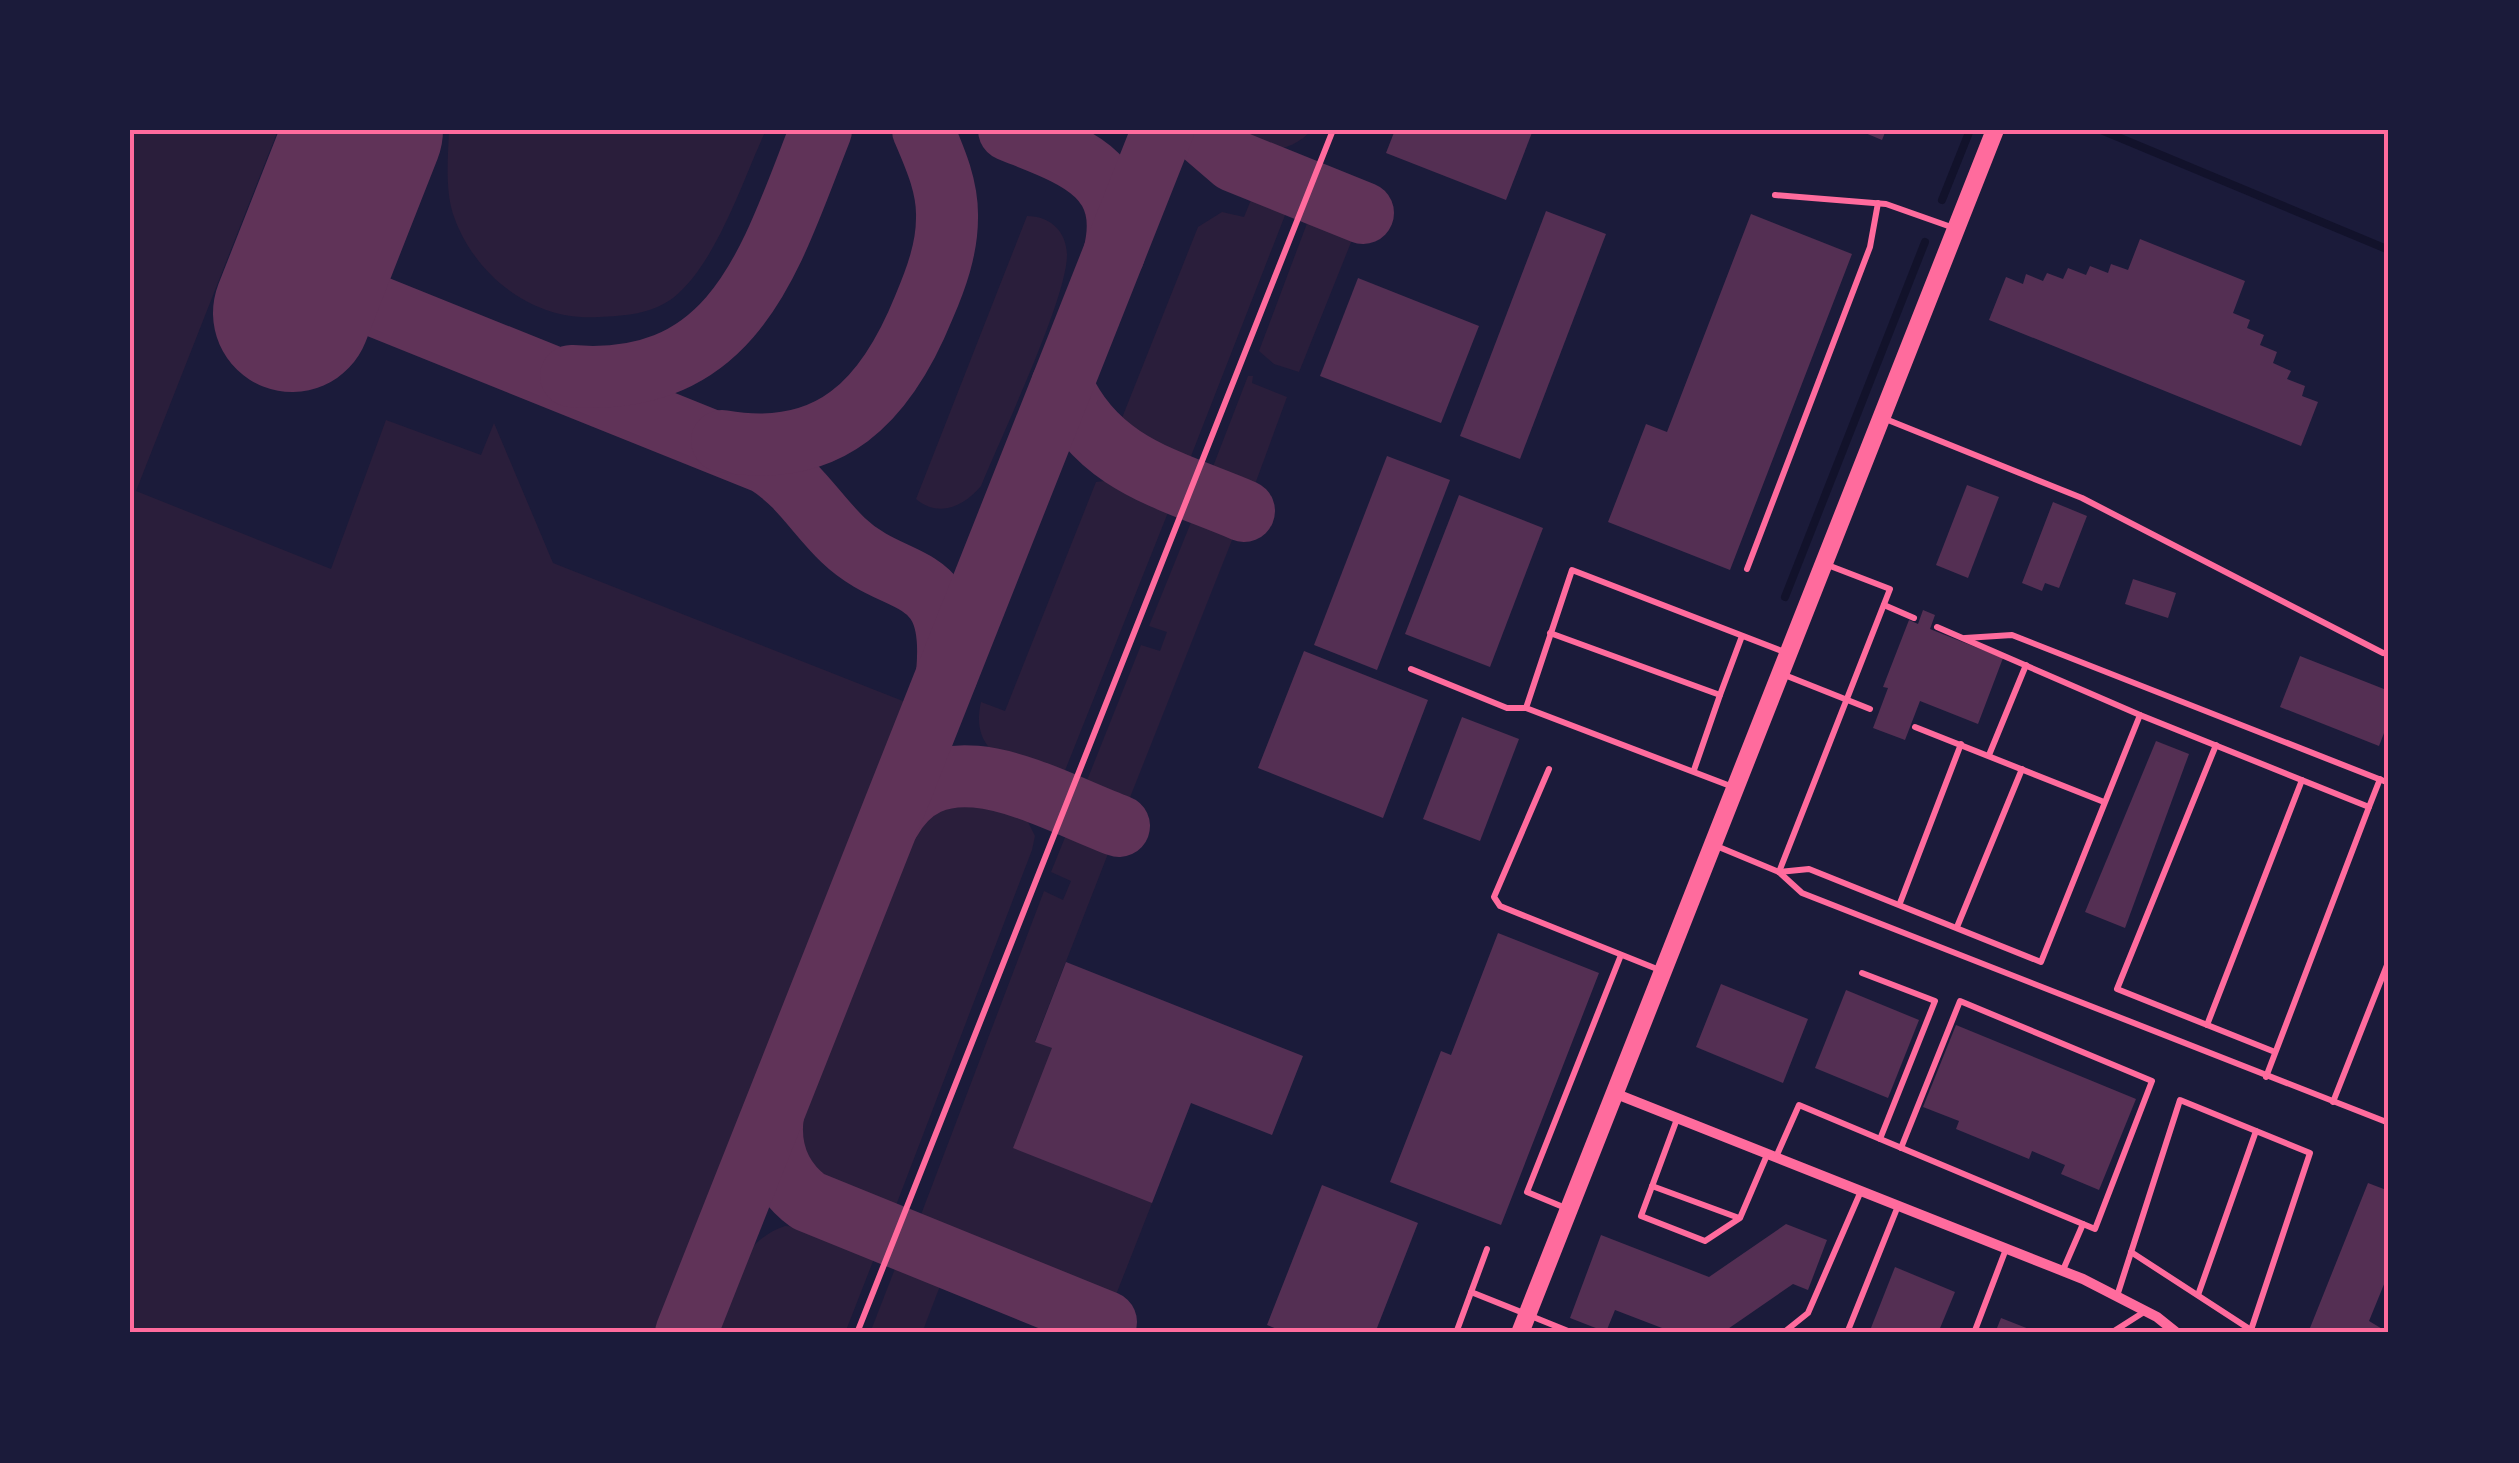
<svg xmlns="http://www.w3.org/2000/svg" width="2519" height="1463" font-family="'Open Sans',sans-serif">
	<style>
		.green { fill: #2a1e3b }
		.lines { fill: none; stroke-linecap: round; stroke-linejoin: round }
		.stream { stroke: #12122b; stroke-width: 8 }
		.taxiway { stroke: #603358; stroke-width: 62 }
		.runway { stroke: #603358; stroke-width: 158 }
		.building { fill: #542f53 }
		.service { stroke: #ff6b9d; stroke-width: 6 }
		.minor { stroke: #ff6b9d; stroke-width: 10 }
		.tertiary { stroke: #ff6b9d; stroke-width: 18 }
		.neatline { fill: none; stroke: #ff6b9d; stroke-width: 4 }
	</style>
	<rect width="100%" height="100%" fill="#1b1b3a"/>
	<!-- green -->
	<g class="green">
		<polygon points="130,130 278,130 136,491 331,569 386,420 481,455 494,423 553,563 913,705 663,1333 130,1333"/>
		<path d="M449,130h316v2c-23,50 -49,132 -92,166 -21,16 -49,18 -74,19 -65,5 -125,-41 -146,-103 -8,-25 -5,-58 -4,-84z"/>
		<path d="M1237,130h75c-23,24 -54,27 -75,0z"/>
		<polygon points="1255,190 1289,205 1186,469 1128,443 1118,428 1198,227 1222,212 1244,217"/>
		<path d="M1027,216c23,0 39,15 40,38 1,42 -66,183 -86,232 -16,19 -41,33 -65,13z"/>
		<polygon points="1309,218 1341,226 1354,235 1299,372 1274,364 1259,351"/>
		<polygon points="1248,376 1253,376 1252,383 1287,397 1254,487 1244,491 1209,477"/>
		<path d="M1120,479l53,21 -107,268 -4,11 -10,3c-40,-17 -83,-28 -71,-80l24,9 91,-229z"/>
		<polygon points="1196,510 1231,525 1234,535 1125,810 1095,798 1086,783 1141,645 1160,651 1167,632 1149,626"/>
		<path d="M962,795l64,23 9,18 -3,14 -137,358 -11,7c-45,-20 -97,-33 -90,-92l115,-290 27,-29z"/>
		<polygon points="1068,830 1111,846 1035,1041 1052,1048 1152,1203 1112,1305 927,1231 919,1220 1044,891 1063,900 1071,881 1051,872"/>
		<path d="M785,1226l32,2 60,23 -32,82h-135c18,-43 28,-91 75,-107z"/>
		<polygon points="898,1261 943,1278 922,1333 870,1333"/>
	</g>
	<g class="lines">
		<!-- stream -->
		<g class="stream">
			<polyline points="2101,130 2389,250"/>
			<polyline points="1942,200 1970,130"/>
			<polyline points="1785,597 1925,242"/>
		</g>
		<!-- taxiway -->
		<g class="taxiway">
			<path d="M1009,130c61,25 125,42 105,124"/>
			<polyline points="1198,130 1234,161 1363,213"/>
			<path d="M306,278l460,185c34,21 49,50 77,77 54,52 114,24 104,134"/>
			<path d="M571,376c166,13 200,-120 250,-246"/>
			<path d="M1062,385c36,80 107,94 182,126"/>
			<path d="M722,441c108,19 164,-40 202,-134 12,-28 23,-58 23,-89 1,-31 -12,-60 -24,-88"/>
			<path d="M890,821c50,-90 158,-21 229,5"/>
			<path d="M773,1115c-5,36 7,65 35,86l298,121"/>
			<polyline points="686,1333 1163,130"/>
		</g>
		<!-- runway -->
		<polyline class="runway" points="292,313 364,130"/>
	</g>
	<!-- building -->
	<g class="building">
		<polygon points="1395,130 1533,130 1506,200 1386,153"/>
		<polygon points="1858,130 1886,130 1882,140"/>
		<polygon points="1546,211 1606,234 1520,459 1460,436"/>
		<polygon points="1751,214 1852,254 1730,570 1608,522 1646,424 1667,432"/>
		<polygon points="2140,239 2245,281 2233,313 2250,320 2247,328 2264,335 2260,345 2277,352 2273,363 2291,371 2287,379 2305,386 2302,396 2318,402 2301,446 1989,320 2006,277 2023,284 2026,274 2043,281 2047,273 2063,279 2068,268 2086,275 2090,266 2108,273 2111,264 2128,270"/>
		<polygon points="1358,278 1479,326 1441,423 1320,376"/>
		<polygon points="1387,456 1450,480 1377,670 1314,645"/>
		<polygon points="1967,485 1999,497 1968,578 1936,565"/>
		<polygon points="1459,495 1543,528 1490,667 1405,634"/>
		<polygon points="2053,502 2087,516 2059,588 2045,583 2042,591 2022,583"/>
		<polygon points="2133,579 2176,593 2168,618 2125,604"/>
		<polygon points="1923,610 1935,615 1930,629 2003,658 1978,724 1920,701 1905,740 1873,728 1888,688 1883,687 1909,620 1918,624"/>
		<polygon points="1304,651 1428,700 1383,818 1258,768"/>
		<polygon points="2300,656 2389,691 2389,720 2379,746 2280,707"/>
		<polygon points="1462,717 1519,739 1480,841 1423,819"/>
		<polygon points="2156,741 2189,754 2125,928 2085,912"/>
		<polygon points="1498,933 1599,973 1501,1225 1390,1182 1441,1051 1451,1055"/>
		<polygon points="1066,962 1303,1056 1272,1135 1191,1103 1152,1203 1013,1148 1052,1048 1035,1042"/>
		<polygon points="1721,984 1808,1019 1783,1083 1696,1047"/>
		<polygon points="1846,990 1919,1020 1888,1098 1815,1068"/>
		<polygon points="1956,1025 2136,1099 2099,1190 2061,1174 2065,1165 2032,1151 2029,1159 1956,1129 1959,1121 1923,1107"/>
		<polygon points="2368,1183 2389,1191 2389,1272 2369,1321 2389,1333 2308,1333"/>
		<polygon points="1322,1185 1418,1223 1375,1333 1287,1333 1267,1325"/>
		<polygon points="1786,1224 1827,1240 1808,1290 1793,1284 1722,1333 1675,1333 1615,1310 1606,1332 1570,1318 1601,1235 1709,1277"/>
		<polygon points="1895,1267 1955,1292 1938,1333 1869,1333"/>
		<polygon points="2001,1318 2039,1333 1995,1333"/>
	</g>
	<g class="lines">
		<!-- service -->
		<g class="service">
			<polyline points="1775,195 1886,204 1954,228"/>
			<polyline points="1883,418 2082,498 2383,653"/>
			<polyline points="1747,569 1870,247 1878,203"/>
			<polyline points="1884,605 1914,618"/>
			<polyline points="1550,633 1720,695 1694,770"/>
			<polyline points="1965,638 2012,635 2389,783"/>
			<polyline points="1411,669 1507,708 1526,708"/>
			<polyline points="1782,674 1870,709"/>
			<polyline points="1720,695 1742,636"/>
			<polyline points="2140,715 2369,807 2266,1077"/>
			<polyline points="1915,727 2104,802"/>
			<polyline points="2216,745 2117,989 2275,1052"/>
			<polyline points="1989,755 2026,665"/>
			<polyline points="1549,769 1494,897 1500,906 1662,971"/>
			<polyline points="1733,787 1526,708 1572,570 1787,653"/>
			<polyline points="2369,807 2380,779"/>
			<polyline points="1714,845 1779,872 1802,893 2389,1123"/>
			<polyline points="1779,872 1809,869 2041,962 2140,715 1937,627"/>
			<polyline points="1779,872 1890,589 1825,564"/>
			<polyline points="1900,903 1961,744"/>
			<polyline points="1957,927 2022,769"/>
			<polyline points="1862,973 1935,1001 1880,1139"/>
			<polyline points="2207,1025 2302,780"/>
			<polyline points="2333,1102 2389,960"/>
			<polyline points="1677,1119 1641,1216 1705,1241 1740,1218 1767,1155"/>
			<polyline points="1901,1148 1960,1001 2152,1081 2095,1229 2083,1224"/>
			<polyline points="1776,1157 1799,1105 2083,1224 2063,1270"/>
			<polyline points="1652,1186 1739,1218"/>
			<polyline points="1568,1209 1527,1192 1621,955"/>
			<polyline points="2131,1252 2251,1330"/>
			<polyline points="1471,1292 1573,1333"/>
			<polyline points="2198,1295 2256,1131"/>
			<polyline points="2117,1296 2180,1100 2310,1153 2250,1333"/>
			<polyline points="857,1333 1333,130"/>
			<polyline points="1456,1333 1487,1249"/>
			<polyline points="1783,1333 1808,1313 1861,1191"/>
			<polyline points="1847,1333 1898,1206"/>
			<polyline points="1974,1333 2006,1249"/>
			<polyline points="2111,1333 2144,1312"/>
		</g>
		<!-- minor -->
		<polyline class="minor" points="1614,1093 2083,1279 2157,1317 2177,1333"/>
		<!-- tertiary -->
		<polyline class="tertiary" points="1520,1333 1995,130"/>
	</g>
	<!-- border -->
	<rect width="2519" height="1463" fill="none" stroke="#1b1b3a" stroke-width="265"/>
	<rect x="132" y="132" width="2254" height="1198" class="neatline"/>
</svg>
